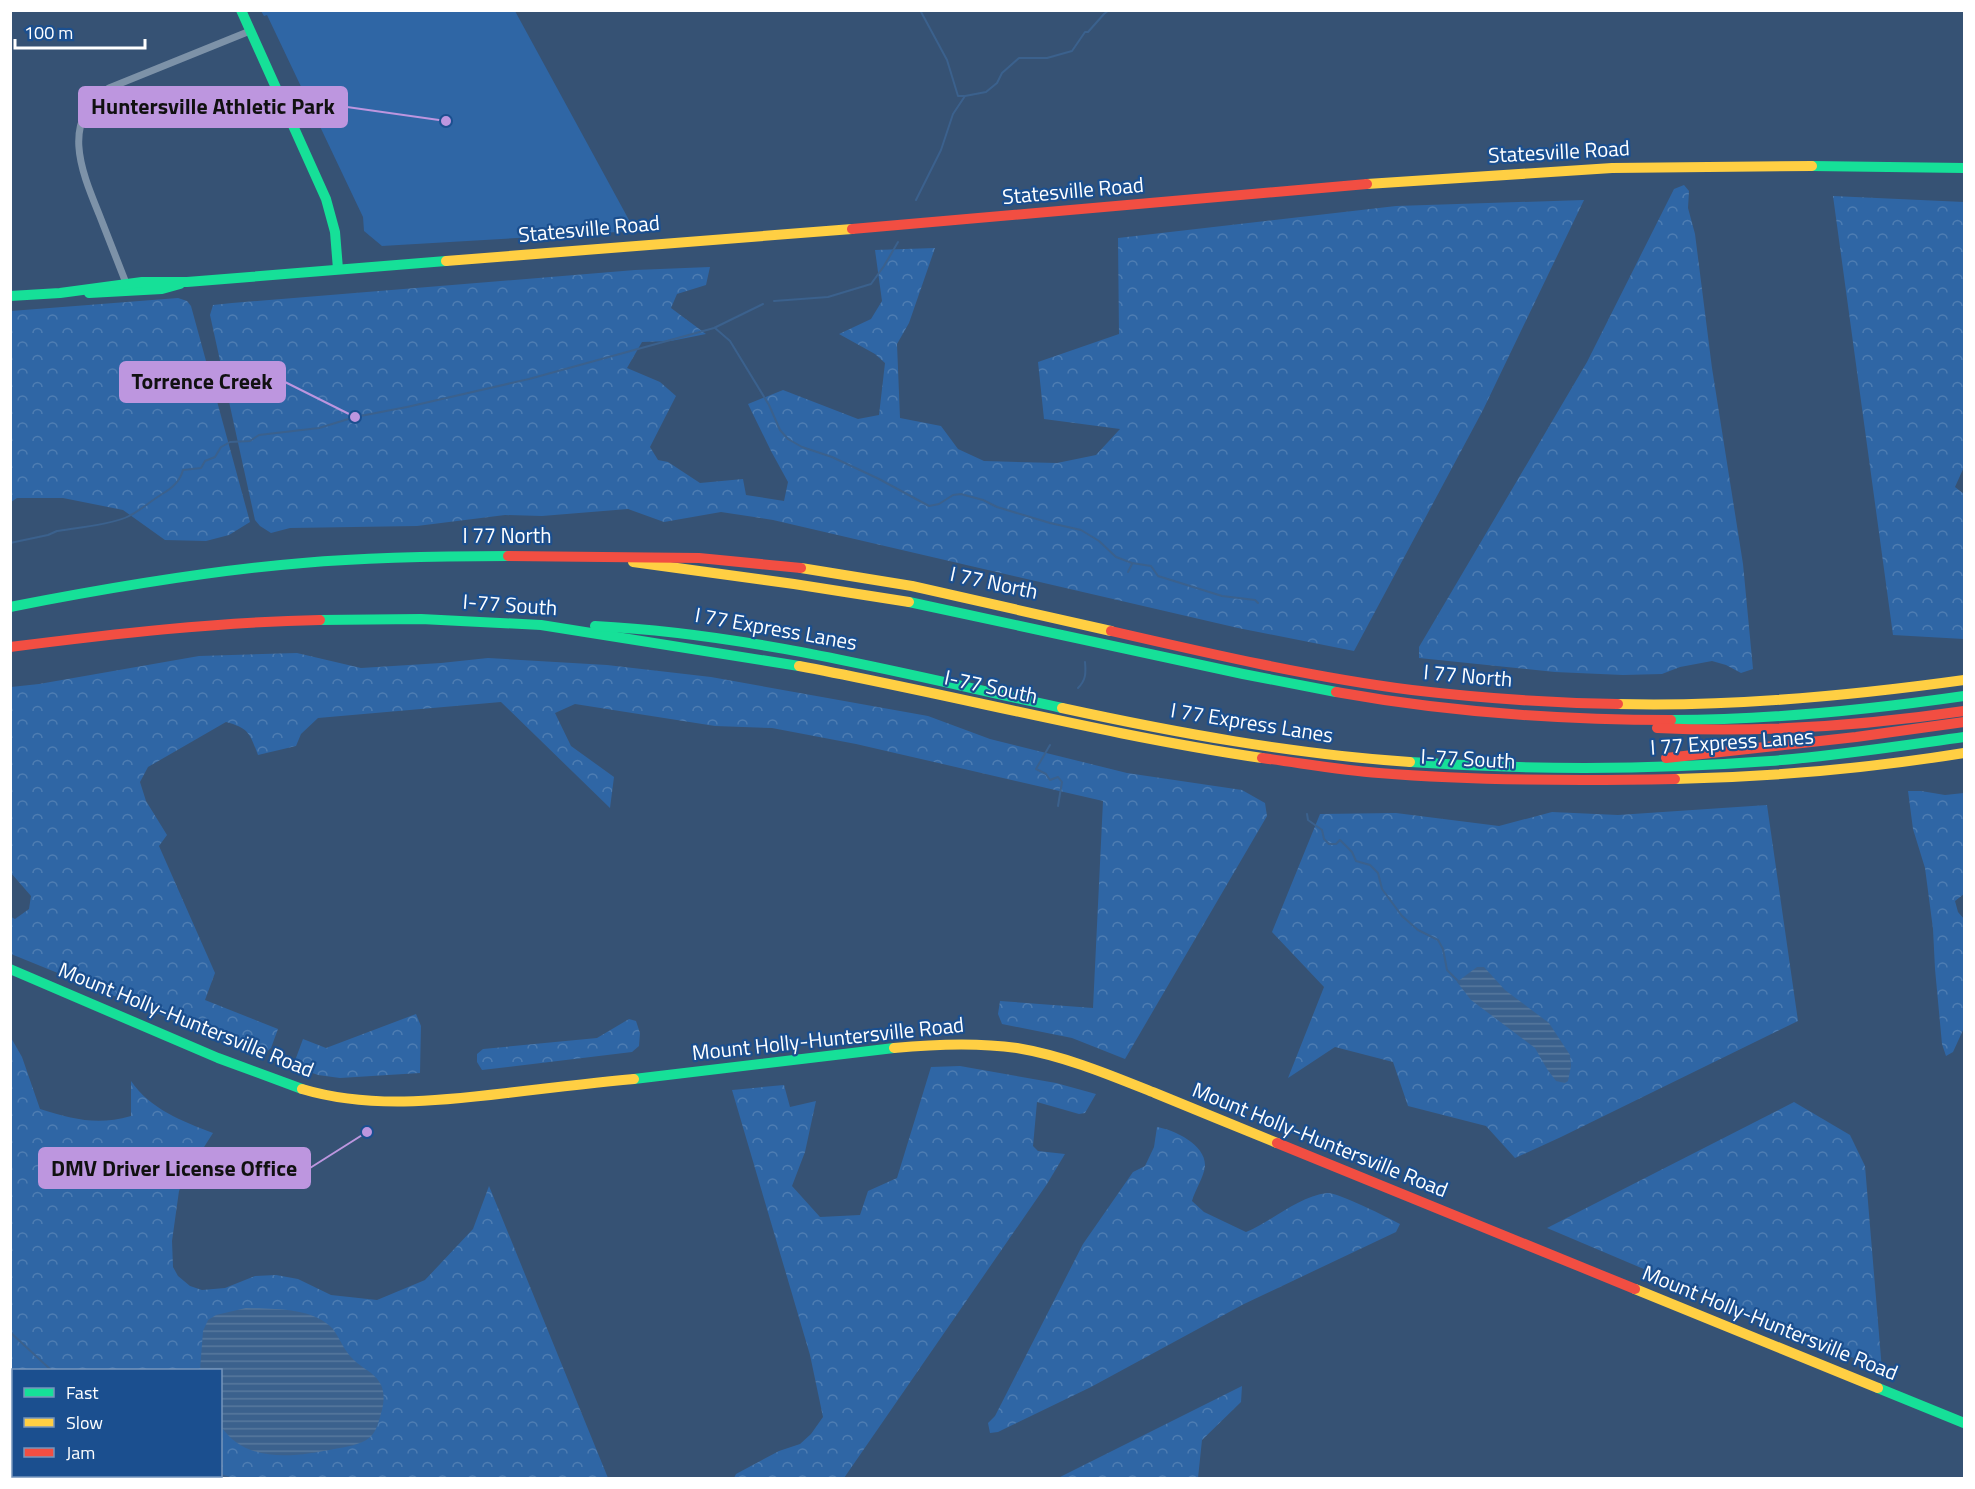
<svg xmlns="http://www.w3.org/2000/svg" width="1975" height="1489" font-family="'Titillium Web',sans-serif">
	<style>
		.forest { fill: url(#forest-crowns); fill-rule: evenodd }
		.green { fill: #2f66a5 }
		.water { fill: url(#water-rules) }
		.lines { fill: none; stroke-linecap: round; stroke-linejoin: round }
		.stream { stroke: #3b618d; stroke-width: 2 }
		.street { stroke: #7d92a8; stroke-width: 7 }
		.fast { stroke: #16e098; stroke-width: 10 }
		.slow { stroke: #ffcf43; stroke-width: 10 }
		.jam { stroke: #f24e42; stroke-width: 10 }
		.labels { text-anchor: middle; stroke-width: 4.5; stroke-linejoin: round; paint-order: stroke }
		.street-label { font-size: 21px; fill: #fff; stroke: #1b4f8f }
		.leader { fill: none; stroke: #bd96df; stroke-width: 2 }
		.callout-dot { fill: #bd96df; stroke: #1b4f8f; stroke-width: 2 }
		.callout { fill: #bd96df; stroke: #bd96df; stroke-width: 2 }
		.callout-label { font-size: 22px; text-anchor: middle; font-weight: bold; fill: #111 }
	</style>
	<defs>
		<pattern id="forest-crowns" width="20" height="18" patternUnits="userSpaceOnUse" patternTransform="scale(1.5)"><rect width="20" height="18" fill="#2f66a5"/><path d="M2 6a3 3 0 1 1 6 0M12 15a3 3 0 1 1 6 0" fill="none" stroke="#4e7db2"/></pattern>
		<pattern id="water-rules" width="6" height="5" patternUnits="userSpaceOnUse" patternTransform="scale(1.5)"><rect width="6" height="5" fill="#3b618d"/><path d="M0 2.5h6" fill="none" stroke="#58799e"/></pattern>
	</defs>
	<rect width="100%" height="100%" fill="#365274"/>
	<!-- forest -->
	<g class="forest">
		<polygon points="1684,185 1689,191 1688,208 1695,234 1712,368 1743,564 1753,669 1741,673 1726,665 1712,661 1680,667 1662,674 1623,675 1555,672 1419,658 1419,647 1587,362 1674,189"/>
		<polygon points="1833,196 1964,202 1964,467 1955,487 1964,494 1964,639 1893,635"/>
		<polygon points="1584,200 1483,410 1354,651 1238,628 773,520 721,512 664,522 628,509 542,516 505,515 417,526 290,528 271,533 260,526 255,520 210,315 213,305 232,303 635,270 710,267 706,285 677,294 671,308 706,334 671,341 642,342 627,368 660,382 676,396 650,447 658,460 668,462 700,483 743,479 746,495 784,501 788,482 771,451 748,404 783,390 858,419 879,415 885,363 875,354 839,334 871,319 882,301 875,250 935,248 909,323 897,344 900,418 941,426 958,449 984,461 1057,463 1096,455 1120,429 1044,419 1038,362 1119,334 1118,238 1396,206"/>
		<polygon points="178,298 187,301 191,306 250,522 229,535 206,541 165,540 123,510 63,498 17,498 11,502 11,311"/>
		<path d="M297,653l64,15 80,-5 47,-5 119,7 104,12 217,39 62,23 137,34 115,17 23,13 2,13 -142,243 -53,-21 -70,-14 -4,-10 2,-13 93,7 10,-207 -247,-57 -84,-16 -57,-2 -140,-22 -20,9 16,33 43,31 -4,31 -109,-106 -183,16 -17,16 -5,12 -38,9c-8,-21 -9,-27 -32,-33l-78,45 -8,15 6,19 21,34 -8,11 56,127 -10,27 73,29 -7,19 -9,8 -251,-102v-37l4,2 14,-10 2,-13 -20,-23v-186l28,-3 160,-28z"/>
		<polygon points="1908,791 1921,791 1945,795 1964,793 1964,894 1955,901 1958,912 1964,919 1964,1028 1953,1052 1946,1056 1942,1044 1935,969 1933,929 1925,868 1913,829"/>
		<polygon points="1767,805 1798,1021 1561,1137 1515,1158 1486,1126 1408,1106 1393,1062 1335,1047 1288,1078 1324,987 1272,932 1320,814 1396,813 1499,826 1552,812 1618,815"/>
		<polygon points="416,1014 421,1026 420,1073 340,1078 318,1075 293,1066 303,1039 326,1048"/>
		<polygon points="629,1019 636,1021 640,1033 639,1046 632,1052 482,1070 477,1062 477,1054 483,1049 597,1038"/>
		<path d="M10,1036l12,21 18,52c34,10 56,17 91,7v-35c19,28 51,40 82,52l-25,39 -9,19 -7,50 1,26 5,9 12,10 12,4 23,-2 30,-12 21,-1 22,4 33,16 46,5 48,-20 48,-51 16,-43 119,292h-597zM14,1370h206v106h-206z"/>
		<polygon points="960,1066 1056,1083 1096,1094 1085,1113 1079,1114 1037,1102 1033,1146 1038,1151 1065,1154 1047,1184 844,1478 734,1478 736,1474 779,1451 800,1444 811,1434 823,1417 810,1355 732,1090 784,1085 790,1107 816,1101 805,1152 792,1186 820,1217 860,1215 868,1191 897,1178 931,1067"/>
		<polygon points="1794,1102 1850,1135 1865,1166 1882,1370 1547,1228"/>
		<path d="M1157,1127c18,3 49,18 48,39 -1,11 -10,24 -13,35l12,11 42,20c25,-10 53,-36 81,-39 10,-1 62,25 73,31l-4,8 -152,72 -153,83 -93,45 -8,1 -2,-10 7,-7 88,-172 50,-72 12,-6 9,-19z"/>
		<polygon points="1242,1386 1241,1402 1202,1440 1198,1478 1058,1478"/>
	</g>
	<!-- green -->
	<polygon class="green" points="261,11 515,11 635,231 382,246 364,231 363,217 267,15 264,16"/>
	<!-- water -->
	<g class="water">
		<polygon points="1477,967 1484,967 1505,990 1549,1023 1570,1055 1571,1066 1568,1081 1565,1083 1556,1081 1547,1069 1535,1048 1471,1000 1457,982"/>
		<path d="M246,1308c27,1 67,-1 87,21 6,8 10,19 17,27 9,11 23,15 30,27 5,9 4,18 2,27 -3,10 -5,22 -13,28 -9,7 -24,9 -35,11 -38,8 -89,15 -113,-23l-1,-56h-20l3,-39 5,-11 8,-5z"/>
	</g>
	<g class="lines">
		<!-- stream -->
		<g class="stream">
			<polyline points="920,10 947,60 958,96 965,96"/>
			<polyline points="916,200 941,150 953,114 965,96 986,92 997,83 1002,73 1019,58 1047,58 1072,51 1085,32 1088,32 1104,14 1109,10"/>
			<polyline points="774,301 828,297 871,284 884,266 898,242"/>
			<polyline points="715,328 730,341 769,405 780,430 788,439 802,447 832,457 879,479 929,506 939,504 953,495 961,494 983,500 997,507 1050,523 1081,530 1099,541 1116,557 1132,563 1151,566 1158,576 1222,596 1255,600 1258,603"/>
			<path d="M10,543l38,-8 9,-4c18,-3 59,-7 74,-16 11,-6 20,-14 31,-21 9,-5 18,-12 21,-24l18,-2 4,-7 10,-4 6,-10 9,-5 20,-1 9,-6 60,-7 36,-11 52,-10 122,-28 185,-51 49,-24"/>
			<polyline points="1128,572 1132,564"/>
			<path d="M1078,688c8,-8 8,-15 7,-26"/>
			<polyline points="1050,745 1036,769 1046,774 1050,780 1058,777 1062,782 1058,806"/>
			<polyline points="1307,814 1308,820 1322,830 1324,839 1329,844 1336,844 1340,840 1352,852 1356,861 1370,865 1378,873 1382,889 1402,916 1418,930 1438,940 1443,949 1447,970 1460,983"/>
			<polyline points="10,1332 51,1370"/>
			<polyline points="220,1475 230,1478"/>
		</g>
		<!-- street -->
		<path class="street" d="M126,283c-9,-23 -18,-46 -27,-69 -18,-44 -39,-94 10,-126l141,-57"/>
		<!-- fast -->
		<g class="fast">
			<polyline points="241,10 326,199 335,232 338,269"/>
			<polyline points="1812,166 1964,168"/>
			<polyline points="89,293 162,289 180,284"/>
			<polyline points="10,296 60,293 142,282 187,282 446,261"/>
			<polyline points="909,602 1243,674 1336,692"/>
			<path d="M10,607c97,-19 195,-36 293,-44 68,-6 137,-7 205,-7"/>
			<polyline points="320,620 421,619 541,625 799,666"/>
			<path d="M595,626c159,8 312,49 467,82"/>
			<path d="M1671,720c98,0 196,-10 293,-24"/>
			<path d="M1410,762c120,8 240,8 360,-1 65,-5 129,-15 194,-24"/>
			<polyline points="10,969 218,1058 302,1089"/>
			<polyline points="634,1079 894,1048"/>
			<polyline points="1878,1388 1964,1423"/>
		</g>
		<!-- slow -->
		<g class="slow">
			<polyline points="1367,184 1612,168 1812,166"/>
			<polyline points="446,261 852,229"/>
			<polyline points="633,562 794,584 909,602"/>
			<polyline points="801,568 912,586 1111,631"/>
			<path d="M799,666c155,29 307,69 463,92"/>
			<path d="M1618,704c116,3 231,-8 346,-24"/>
			<path d="M1062,708c115,25 231,46 348,54"/>
			<path d="M1675,779c95,-2 196,-11 289,-26"/>
			<path d="M894,1048c41,-4 81,-6 123,0 48,8 93,27 138,45 41,17 81,33 122,50"/>
			<path d="M302,1089c67,20 137,12 205,4 42,-5 84,-10 127,-14"/>
			<polyline points="1635,1289 1878,1388"/>
		</g>
		<!-- jam -->
		<g class="jam">
			<polyline points="852,229 1367,184"/>
			<polyline points="508,556 699,558 801,568"/>
			<path d="M1111,631c100,23 200,46 301,59 68,8 137,13 206,14"/>
			<path d="M10,647c103,-13 206,-25 310,-27"/>
			<path d="M1336,692c111,20 223,28 335,28"/>
			<path d="M1657,728c103,5 205,-2 307,-17"/>
			<path d="M1262,758c39,5 78,12 117,15 99,8 198,8 296,6"/>
			<polyline points="1666,758 1856,737 1964,722"/>
			<polyline points="1277,1143 1635,1289"/>
		</g>
	</g>
	<g class="labels">
		<!-- street labels -->
		<g class="street-label">
			<text transform="translate(1559 152) rotate(-3)" y="7">Statesville Road</text>
			<text transform="translate(1073 191) rotate(-5)" y="7">Statesville Road</text>
			<text transform="translate(589 229) rotate(-5)" y="7">Statesville Road</text>
			<text x="507" y="543">I 77 North</text>
			<text transform="translate(994 583) rotate(12)" y="7">I 77 North</text>
			<text transform="translate(510 605) rotate(4)" y="7">I-77 South</text>
			<text transform="translate(776 629) rotate(10)" y="7">I 77 Express Lanes</text>
			<text transform="translate(1468 676) rotate(5)" y="7">I 77 North</text>
			<text transform="translate(991 687) rotate(12)" y="7">I-77 South</text>
			<text transform="translate(1252 723) rotate(9)" y="7">I 77 Express Lanes</text>
			<text transform="translate(1732 742) rotate(-4)" y="7">I 77 Express Lanes</text>
			<text transform="translate(1468 759) rotate(3)" y="7">I-77 South</text>
			<text transform="translate(186 1020) rotate(22)" y="7">Mount Holly-Huntersville Road</text>
			<text transform="translate(828 1039) rotate(-6)" y="7">Mount Holly-Huntersville Road</text>
			<text transform="translate(1320 1140) rotate(22)" y="7">Mount Holly-Huntersville Road</text>
			<text transform="translate(1770 1323) rotate(22)" y="7">Mount Holly-Huntersville Road</text>
		</g>
	</g>
	<!-- callouts -->
	<path class="leader" d="M446 121L347 107M355 417L285 382M367 1132L310 1168"/>
	<g class="callout-dot">
		<circle cx="446" cy="121" r="6"/>
		<circle cx="355" cy="417" r="6"/>
		<circle cx="367" cy="1132" r="6"/>
	</g>
	<g class="callout">
		<rect x="79" y="87" width="268" height="40" rx="6"/>
		<rect x="120" y="362" width="165" height="40" rx="6"/>
		<rect x="39" y="1148" width="271" height="40" rx="6"/>
	</g>
	<g class="callout-label">
		<text x="213" y="114">Huntersville Athletic Park</text>
		<text x="202" y="389">Torrence Creek</text>
		<text x="174" y="1176">DMV Driver License Office</text>
	</g>
	<!-- border -->
	<rect width="1975" height="1489" fill="none" stroke="#ffffff" stroke-width="24"/>
	<!-- legend -->
	<rect x="12" y="1369" width="210" height="108" fill="#1b4f8f" stroke="#7695bc" stroke-width="1.5"/>
	<rect x="24" y="1388" width="30" height="9" fill="#16e098" stroke="#7695bc" stroke-width="1.5"/>
	<text x="66" y="1399" font-size="18" fill="#ffffff">Fast</text>
	<rect x="24" y="1418" width="30" height="9" fill="#ffcf43" stroke="#7695bc" stroke-width="1.5"/>
	<text x="66" y="1429" font-size="18" fill="#ffffff">Slow</text>
	<rect x="24" y="1448" width="30" height="9" fill="#f24e42" stroke="#7695bc" stroke-width="1.5"/>
	<text x="66" y="1459" font-size="18" fill="#ffffff">Jam</text>
	<!-- scale -->
	<path d="M15 39v9h130v-9" fill="none" stroke="#ffffff" stroke-width="3"/>
	<text x="24" y="39" font-size="18" fill="#ffffff" stroke="#1b4f8f" stroke-width="4.5" paint-order="stroke">100 m</text>
</svg>
